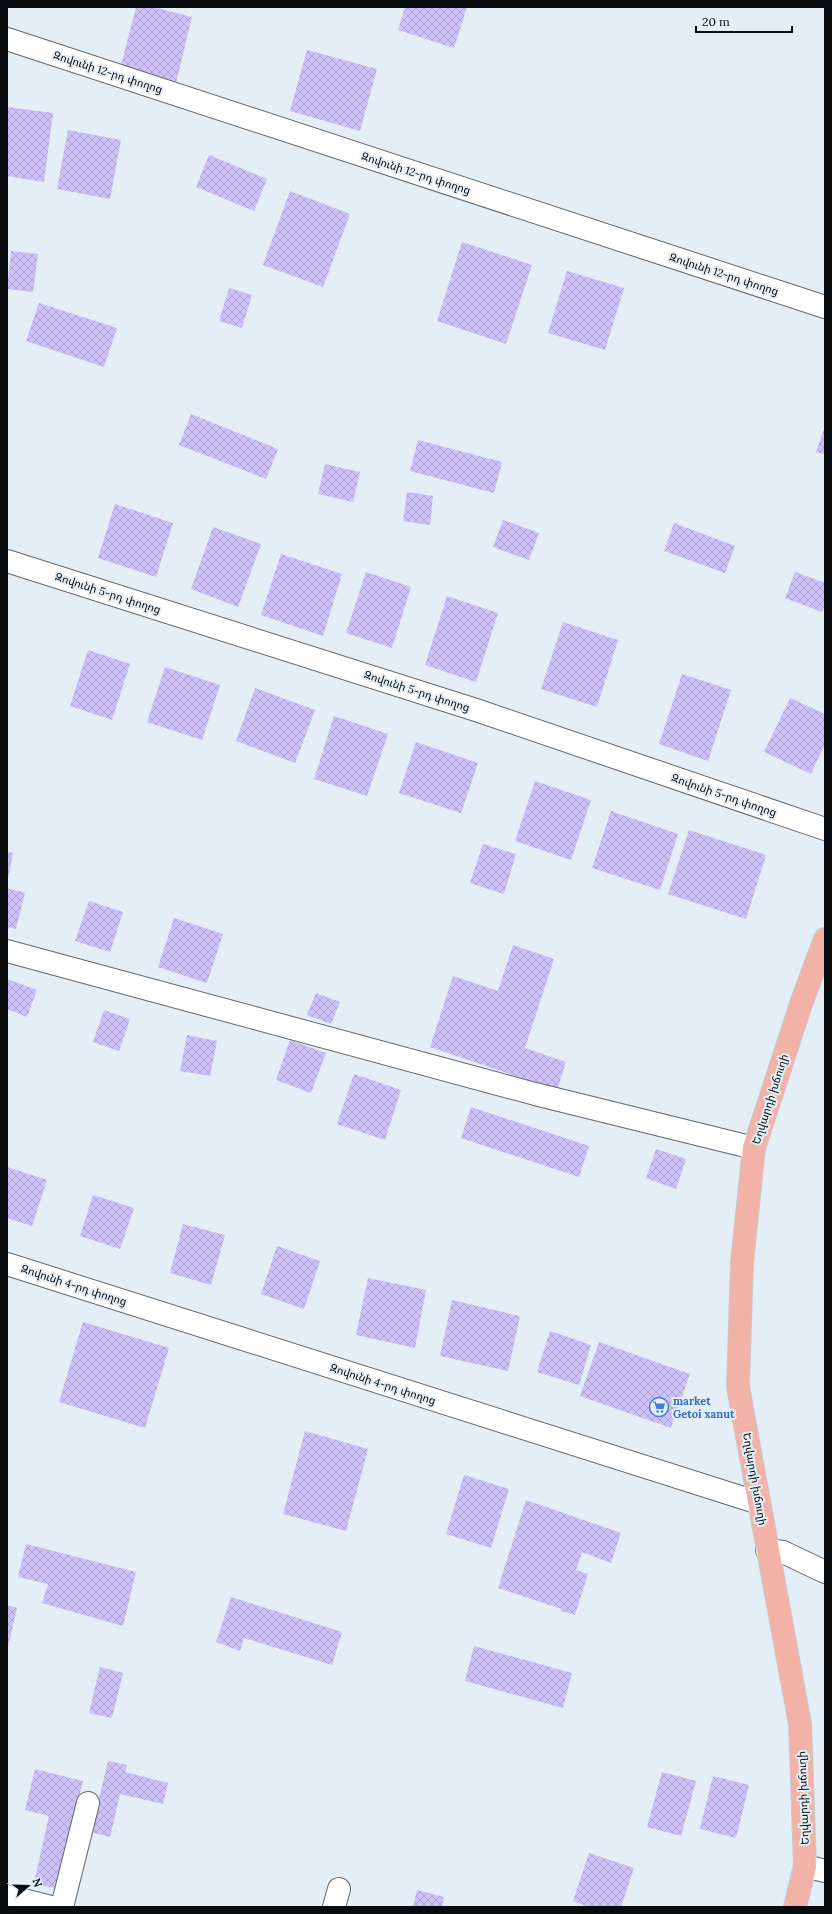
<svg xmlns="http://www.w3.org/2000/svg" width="832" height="1914" font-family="Lora,'Noto Sans Armenian',serif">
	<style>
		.building { fill: url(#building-cross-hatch) }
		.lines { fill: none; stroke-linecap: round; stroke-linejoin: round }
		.minor-casing { stroke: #5f676e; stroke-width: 24 }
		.major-casing { stroke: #c9caca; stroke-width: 24 }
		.minor { stroke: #fff; stroke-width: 22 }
		.major { stroke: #f3b2a7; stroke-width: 22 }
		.labels { text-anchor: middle; stroke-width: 4; stroke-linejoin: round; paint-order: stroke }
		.street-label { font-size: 11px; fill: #090c0e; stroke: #e4eef6 }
		.shop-label { font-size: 11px; font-weight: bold; fill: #366cbe; stroke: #e4eef6; text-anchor: start }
	</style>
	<defs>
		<pattern id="building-cross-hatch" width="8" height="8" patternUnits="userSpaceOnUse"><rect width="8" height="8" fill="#cec0f8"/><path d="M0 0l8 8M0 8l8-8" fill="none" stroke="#b0a4d3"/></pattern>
	</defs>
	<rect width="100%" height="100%" fill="#e4eef6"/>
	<!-- building -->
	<g class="building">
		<polygon points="136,7 153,7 192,17 175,87 119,73"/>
		<polygon points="405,7 467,7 454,48 398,30"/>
		<polygon points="307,50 377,69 360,131 290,111"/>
		<polygon points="7,107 53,113 44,182 7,176"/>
		<polygon points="68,130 121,140 110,199 57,189"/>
		<polygon points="209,155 267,179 254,211 196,187"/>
		<polygon points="290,191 350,214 323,287 263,265"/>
		<polygon points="462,242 532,265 506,344 437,321"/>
		<polygon points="11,251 38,254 33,292 7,289"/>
		<polygon points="567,271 624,288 605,350 548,333"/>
		<polygon points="229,288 252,295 242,328 219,321"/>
		<polygon points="39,303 117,328 104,367 26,341"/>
		<polygon points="191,414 278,449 266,479 179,445"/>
		<polygon points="825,426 825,454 816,452"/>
		<polygon points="418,440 502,462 494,493 410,471"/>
		<polygon points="325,464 360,472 353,502 318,494"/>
		<polygon points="407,492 433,496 430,525 403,521"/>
		<polygon points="115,504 173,523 156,577 98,558"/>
		<polygon points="503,520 539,533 529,560 493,547"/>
		<polygon points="674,523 735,546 725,573 664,551"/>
		<polygon points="213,527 261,544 238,607 191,589"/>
		<polygon points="281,554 342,574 323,636 261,615"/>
		<polygon points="366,572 411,587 392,648 346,633"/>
		<polygon points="795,572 825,583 825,604 822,612 785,598"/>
		<polygon points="447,596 498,613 476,682 425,665"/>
		<polygon points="563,622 618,640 597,707 541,689"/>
		<polygon points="88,650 130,664 112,720 70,706"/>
		<polygon points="165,667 220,685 202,740 147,722"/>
		<polygon points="682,674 731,690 708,761 659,744"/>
		<polygon points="255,688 315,710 295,763 236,741"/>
		<polygon points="790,698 825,714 825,744 811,774 764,752"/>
		<polygon points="334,716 388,734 367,796 314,779"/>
		<polygon points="416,742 478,763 461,813 399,793"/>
		<polygon points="535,781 591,800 571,860 515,841"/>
		<polygon points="611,811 678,834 660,890 592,868"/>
		<polygon points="689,830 766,855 746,919 668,894"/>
		<polygon points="483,844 516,854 504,894 470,883"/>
		<polygon points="7,852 13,853 8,879 7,879"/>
		<polygon points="7,888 25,893 16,929 7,927"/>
		<polygon points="89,901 123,912 110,952 75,941"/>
		<polygon points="174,918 223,934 207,983 158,967"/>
		<polygon points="513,945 554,959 525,1048 566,1062 557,1090 430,1047 453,976 498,991"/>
		<polygon points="7,979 37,990 27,1017 7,1009"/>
		<polygon points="316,993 340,1002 331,1024 307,1015"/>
		<polygon points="104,1010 130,1019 119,1051 93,1042"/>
		<polygon points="187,1035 217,1041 210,1076 180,1071"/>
		<polygon points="290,1040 326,1053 311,1093 276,1080"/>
		<polygon points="354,1074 401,1090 385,1140 337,1124"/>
		<polygon points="471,1107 589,1146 579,1177 461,1138"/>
		<polygon points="656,1149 686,1159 676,1189 646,1178"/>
		<polygon points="7,1167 47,1180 32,1226 7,1218"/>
		<polygon points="93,1195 134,1208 120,1249 80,1236"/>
		<polygon points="183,1224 225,1235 211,1285 170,1273"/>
		<polygon points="277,1246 320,1261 304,1309 261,1294"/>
		<polygon points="368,1278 426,1290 415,1348 356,1335"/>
		<polygon points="452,1300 520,1316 508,1371 440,1356"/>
		<polygon points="83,1322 169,1348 145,1428 59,1402"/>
		<polygon points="550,1331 591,1345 579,1385 537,1372"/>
		<polygon points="599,1342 690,1374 671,1428 580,1396"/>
		<polygon points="305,1431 368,1449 346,1531 283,1514"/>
		<polygon points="464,1475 509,1489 491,1548 446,1534"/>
		<polygon points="526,1500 621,1533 611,1563 582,1552 576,1570 588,1574 575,1615 561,1611 562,1609 498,1588"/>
		<polygon points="26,1544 136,1572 123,1626 42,1603 48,1584 18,1577"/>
		<polygon points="231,1597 342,1632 332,1665 244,1638 240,1651 216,1642"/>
		<polygon points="7,1605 17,1608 8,1647 7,1646"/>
		<polygon points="474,1646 572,1673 563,1708 465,1681"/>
		<polygon points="100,1667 123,1673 112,1718 89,1713"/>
		<polygon points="108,1761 127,1765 125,1772 168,1783 163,1804 120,1794 110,1837 91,1832"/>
		<polygon points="35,1769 83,1781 57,1889 34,1883 49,1816 25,1810"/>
		<polygon points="662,1772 696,1781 681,1836 647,1827"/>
		<polygon points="713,1776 749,1785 736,1838 700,1829"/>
		<polygon points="589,1853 634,1868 621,1907 589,1907 573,1901"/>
		<polygon points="417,1890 444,1897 442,1907 413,1907"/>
	</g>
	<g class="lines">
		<!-- minor casing -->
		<g class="minor-casing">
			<g id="minor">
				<polyline points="7,39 825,307"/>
				<polyline points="7,561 476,710 825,829"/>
				<polyline points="7,951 535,1094 754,1148"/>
				<polyline points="7,1264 759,1503"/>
				<polyline points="767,1550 783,1552 825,1572"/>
				<polyline points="805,1866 825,1871"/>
				<polyline points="7,1896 51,1907"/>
				<polyline points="62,1907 88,1803"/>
				<polyline points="334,1907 339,1889"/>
			</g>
		</g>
		<!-- major casing -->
		<g class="major-casing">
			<polyline id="major" points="795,1907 805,1866 800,1724 738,1387 742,1262 754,1148 802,1001 825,939"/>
		</g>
		<!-- minor -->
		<use href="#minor" class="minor"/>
		<!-- major -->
		<use href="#major" class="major"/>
	</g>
	<!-- icons -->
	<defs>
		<g id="supermarket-ring" transform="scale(1)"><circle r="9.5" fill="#e4eef6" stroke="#3f7fe0" stroke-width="1.5"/><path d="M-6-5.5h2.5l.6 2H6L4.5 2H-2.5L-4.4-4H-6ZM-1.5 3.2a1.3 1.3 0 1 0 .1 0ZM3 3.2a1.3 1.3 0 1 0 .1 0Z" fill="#3f7fe0"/></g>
	</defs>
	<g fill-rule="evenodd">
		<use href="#supermarket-ring" x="659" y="1407"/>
	</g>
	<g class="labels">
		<!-- street labels -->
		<g class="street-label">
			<text transform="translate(108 72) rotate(18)" y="4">Զովունի 12-րդ փողոց</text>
			<text transform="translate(416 173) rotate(18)" y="4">Զովունի 12-րդ փողոց</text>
			<text transform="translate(724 274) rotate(18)" y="4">Զովունի 12-րդ փողոց</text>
			<text transform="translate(108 593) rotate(18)" y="4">Զովունի 5-րդ փողոց</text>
			<text transform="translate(417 691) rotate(18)" y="4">Զովունի 5-րդ փողոց</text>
			<text transform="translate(724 795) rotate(19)" y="4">Զովունի 5-րդ փողոց</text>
			<text transform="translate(770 1099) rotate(-72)" y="4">Եղվարդի խճուղի</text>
			<text transform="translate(74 1285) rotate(18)" y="4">Զովունի 4-րդ փողոց</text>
			<text transform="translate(383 1384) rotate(18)" y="4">Զովունի 4-րդ փողոց</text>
			<text transform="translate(755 1479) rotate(80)" y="4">Եղվարդի խճուղի</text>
			<text transform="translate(803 1798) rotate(-92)" y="4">Եղվարդի խճուղի</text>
		</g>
		<!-- shop labels -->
		<g class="shop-label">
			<text x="673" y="1405">market<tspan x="673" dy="13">Getoi xanut</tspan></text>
		</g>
	</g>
	<!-- border -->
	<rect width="832" height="1914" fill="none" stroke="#090c0e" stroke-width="16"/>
	<!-- north arrow -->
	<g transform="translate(28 1886) rotate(70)" stroke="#e4eef6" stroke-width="3" paint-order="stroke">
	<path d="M0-3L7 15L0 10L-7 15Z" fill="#090c0e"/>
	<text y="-6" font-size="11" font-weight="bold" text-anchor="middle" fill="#090c0e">N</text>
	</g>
	<!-- scale -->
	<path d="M696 26v6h96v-6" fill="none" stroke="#090c0e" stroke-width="2"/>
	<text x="702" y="26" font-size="12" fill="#090c0e" stroke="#e4eef6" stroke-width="3" paint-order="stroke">20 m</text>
</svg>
